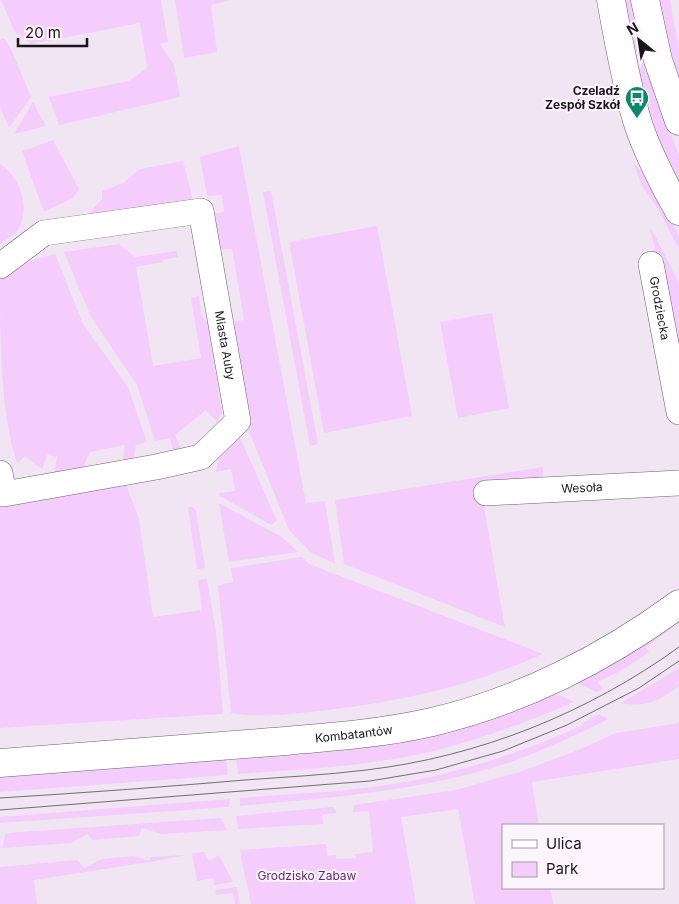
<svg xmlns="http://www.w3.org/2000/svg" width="679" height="904" font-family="Inter,sans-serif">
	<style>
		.green { fill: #f4cdfc }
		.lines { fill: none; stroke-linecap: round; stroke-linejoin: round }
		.street-casing { stroke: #6c616e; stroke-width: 26 }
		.secondary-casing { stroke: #6c616e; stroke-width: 29 }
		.street { stroke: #fff; stroke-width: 25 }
		.secondary { stroke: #fff; stroke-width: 28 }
		.tram { stroke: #736b75; stroke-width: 1 }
		.labels { text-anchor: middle; stroke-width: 4; stroke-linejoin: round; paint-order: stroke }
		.poi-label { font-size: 12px; font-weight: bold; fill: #181419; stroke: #fcf5fe; text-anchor: end }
		.street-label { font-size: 12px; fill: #181419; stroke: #fcf5fe }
		.park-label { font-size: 12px; fill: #602b6d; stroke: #fcf5fe }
	</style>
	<rect width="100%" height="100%" fill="#f1e5f4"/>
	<!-- green -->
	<g class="green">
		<polygon points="1,0 161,0 168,42 160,44 174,65 180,97 59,125 49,97 129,81 147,68 140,23 31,44 15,32"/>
		<polygon points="175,0 231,0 211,5 217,52 184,58"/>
		<path d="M621,0h12l31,118 15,37v30c-29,-60 -43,-121 -58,-185z"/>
		<polygon points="659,0 670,0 679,49 679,83 662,18"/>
		<polygon points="4,38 11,49 31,97 9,128 0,107 0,40"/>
		<polygon points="33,102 46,126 14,134"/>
		<polygon points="53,140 79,189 73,198 44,212 22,151"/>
		<polygon points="239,146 306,503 325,501 335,564 310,552 289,530 248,429 230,322 244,320 232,249 215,250 211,214 224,212 222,195 207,196 200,157"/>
		<polygon points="183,161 193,201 83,220 102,199 102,191 123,183 140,169"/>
		<polygon points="633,162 652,185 679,236 679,249 658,209 641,184"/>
		<path d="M0,164c20,12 33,47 16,68 -4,5 -11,8 -16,12z"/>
		<polygon points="271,191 318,444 310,446 263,192"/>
		<polygon points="377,226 412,416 324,433 289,242"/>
		<polygon points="651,228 679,283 679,348 650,229"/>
		<polygon points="119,244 135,257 177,251 178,257 163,260 163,262 136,267 153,366 201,358 191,298 199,296 202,317 208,324 222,412 217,422 206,410 175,435 182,451 174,454 170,438 155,441 137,385 91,317 64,252"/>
		<path d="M55,254l28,70 45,63 19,55 -11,3 -3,17 -11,3 3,-20 -35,7 -9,20 -28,5 4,-20 -10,-2 -5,14 -17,-13 -8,7c-17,-51 -17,-128 -17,-184l22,-16z"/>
		<polygon points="492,313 509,408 458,418 440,322"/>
		<polygon points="238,433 277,521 271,525 220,496 219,493 235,491 231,469 216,472 221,448"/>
		<polygon points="543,467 543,481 484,492 485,513 505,627 344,564 335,500"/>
		<polygon points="125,482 139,519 153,617 202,610 198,580 207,579 216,631 223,714 0,728 0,503"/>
		<polygon points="219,503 282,537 298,552 229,562"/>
		<polygon points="188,507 193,507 196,511 205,568 197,569"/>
		<path d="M302,557l7,7 234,90c-75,33 -143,48 -224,57 -29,3 -59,7 -88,2l-13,-128 15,-3 -2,-14z"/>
		<polygon points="679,619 679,623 646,647 649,652 624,669 598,682 603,689 596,692 577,683 577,681"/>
		<path d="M679,668v18c-20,15 -33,22 -58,17z"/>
		<path d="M550,695h10l14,7c-42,18 -85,34 -129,46 -67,18 -138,21 -207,26l-2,-17z"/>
		<path d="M599,714l9,5c-31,16 -64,31 -97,43 -88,29 -180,36 -271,44v-8c44,-4 89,-5 133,-11 72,-9 144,-32 210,-62l-1,-2z"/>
		<path d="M679,723v36l-147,23 7,43h-36v63h47l3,16h-78l-17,-95 -57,8 15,87h-165c-3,-19 -9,-36 -11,-54l86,-6 1,12 9,-1v4l20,-1 -1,-4 18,-2 -4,-41 -16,1 1,-7 102,-15 63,-18 57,-21 40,-18z"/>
		<polygon points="226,758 228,775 0,792 0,775"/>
		<polygon points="230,799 229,807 0,823 0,817"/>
		<polygon points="333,807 336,810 336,813 322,815 323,824 238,829 236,816"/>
		<polygon points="221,818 227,830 161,834 142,828 139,836 92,840 88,834 71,843 2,848 6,833"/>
		<polygon points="204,852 209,861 219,855 233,882 214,885 213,878 197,881 192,853"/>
		<polygon points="186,855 150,862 34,880 37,904 0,904 0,867 78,860 84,868 102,859 133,856 149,861 151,857"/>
		<polygon points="237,887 240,904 235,904 233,893 216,895 215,890"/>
	</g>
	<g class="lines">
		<!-- street casing -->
		<g class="street-casing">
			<g id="street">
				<path id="s1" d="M651,264l28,148"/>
				<path id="s2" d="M0,266l44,-33 157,-22 37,210 -37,36 -45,10 -152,27 -4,-21"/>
				<path id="s3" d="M486,493l193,-10"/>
			</g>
		</g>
		<!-- secondary casing -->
		<g class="secondary-casing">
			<g id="secondary">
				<path d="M611,0c7,39 14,78 25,117 8,28 28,68 43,94"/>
				<polyline points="645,0 658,60 679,121"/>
				<path id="s4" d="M0,763c87,-7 173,-13 260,-20 58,-5 115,-8 172,-21 89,-21 174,-64 247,-118"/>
			</g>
		</g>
		<!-- street -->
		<use href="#street" class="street"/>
		<!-- secondary -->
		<use href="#secondary" class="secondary"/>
		<!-- tram -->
		<g class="tram">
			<path d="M0,798c82,-5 163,-11 245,-18 40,-3 81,-5 121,-10 112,-13 222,-57 313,-123"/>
			<polyline points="0,810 370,781 436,770 503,751 567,725 639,688 679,661"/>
		</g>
	</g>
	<!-- icons -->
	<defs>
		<g id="bus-pin" transform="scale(1.25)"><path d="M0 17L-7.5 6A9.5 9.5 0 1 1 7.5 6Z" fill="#0e886a" stroke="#fcf5fe"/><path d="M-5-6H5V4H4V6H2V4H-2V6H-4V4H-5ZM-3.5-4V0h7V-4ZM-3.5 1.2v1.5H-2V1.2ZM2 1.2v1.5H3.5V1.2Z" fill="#fff"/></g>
	</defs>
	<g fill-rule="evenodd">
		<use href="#bus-pin" x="637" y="98"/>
	</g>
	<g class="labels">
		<!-- poi labels -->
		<g class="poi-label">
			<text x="620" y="95">Czeladź<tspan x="620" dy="14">Zespół Szkół</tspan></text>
		</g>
		<!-- street labels -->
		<g class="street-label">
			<text dy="4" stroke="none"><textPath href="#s1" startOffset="45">Grodziecka</textPath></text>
			<text dy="4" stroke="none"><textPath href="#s2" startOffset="350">Miasta Auby</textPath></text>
			<text dy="4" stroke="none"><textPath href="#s3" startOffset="96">Wesoła</textPath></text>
			<text dy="4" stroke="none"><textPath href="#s4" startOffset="355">Kombatantów</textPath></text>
		</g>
		<!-- park labels -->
		<g class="park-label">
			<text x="307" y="880">Grodzisko Zabaw</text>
		</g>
	</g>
	<!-- legend -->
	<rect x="502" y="824" width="162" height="65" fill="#fcf5fe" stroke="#a19ba2"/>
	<rect x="512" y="840" width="25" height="8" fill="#ffffff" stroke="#a19ba2"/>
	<text x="546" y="849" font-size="15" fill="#181419">Ulica</text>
	<rect x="512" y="862" width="25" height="15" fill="#f4cdfc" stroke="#a19ba2"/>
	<text x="546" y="874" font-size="15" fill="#181419">Park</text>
	<!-- north arrow -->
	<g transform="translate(639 40) rotate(330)" stroke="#fcf5fe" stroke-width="4" paint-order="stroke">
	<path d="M0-4L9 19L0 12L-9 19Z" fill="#181419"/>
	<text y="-8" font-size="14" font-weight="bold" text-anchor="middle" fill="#181419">N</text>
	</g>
	<!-- scale -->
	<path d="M18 38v8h69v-8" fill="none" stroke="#181419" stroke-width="2.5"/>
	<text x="25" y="38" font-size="15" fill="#181419" stroke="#fcf5fe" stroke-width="4" paint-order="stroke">20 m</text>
</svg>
